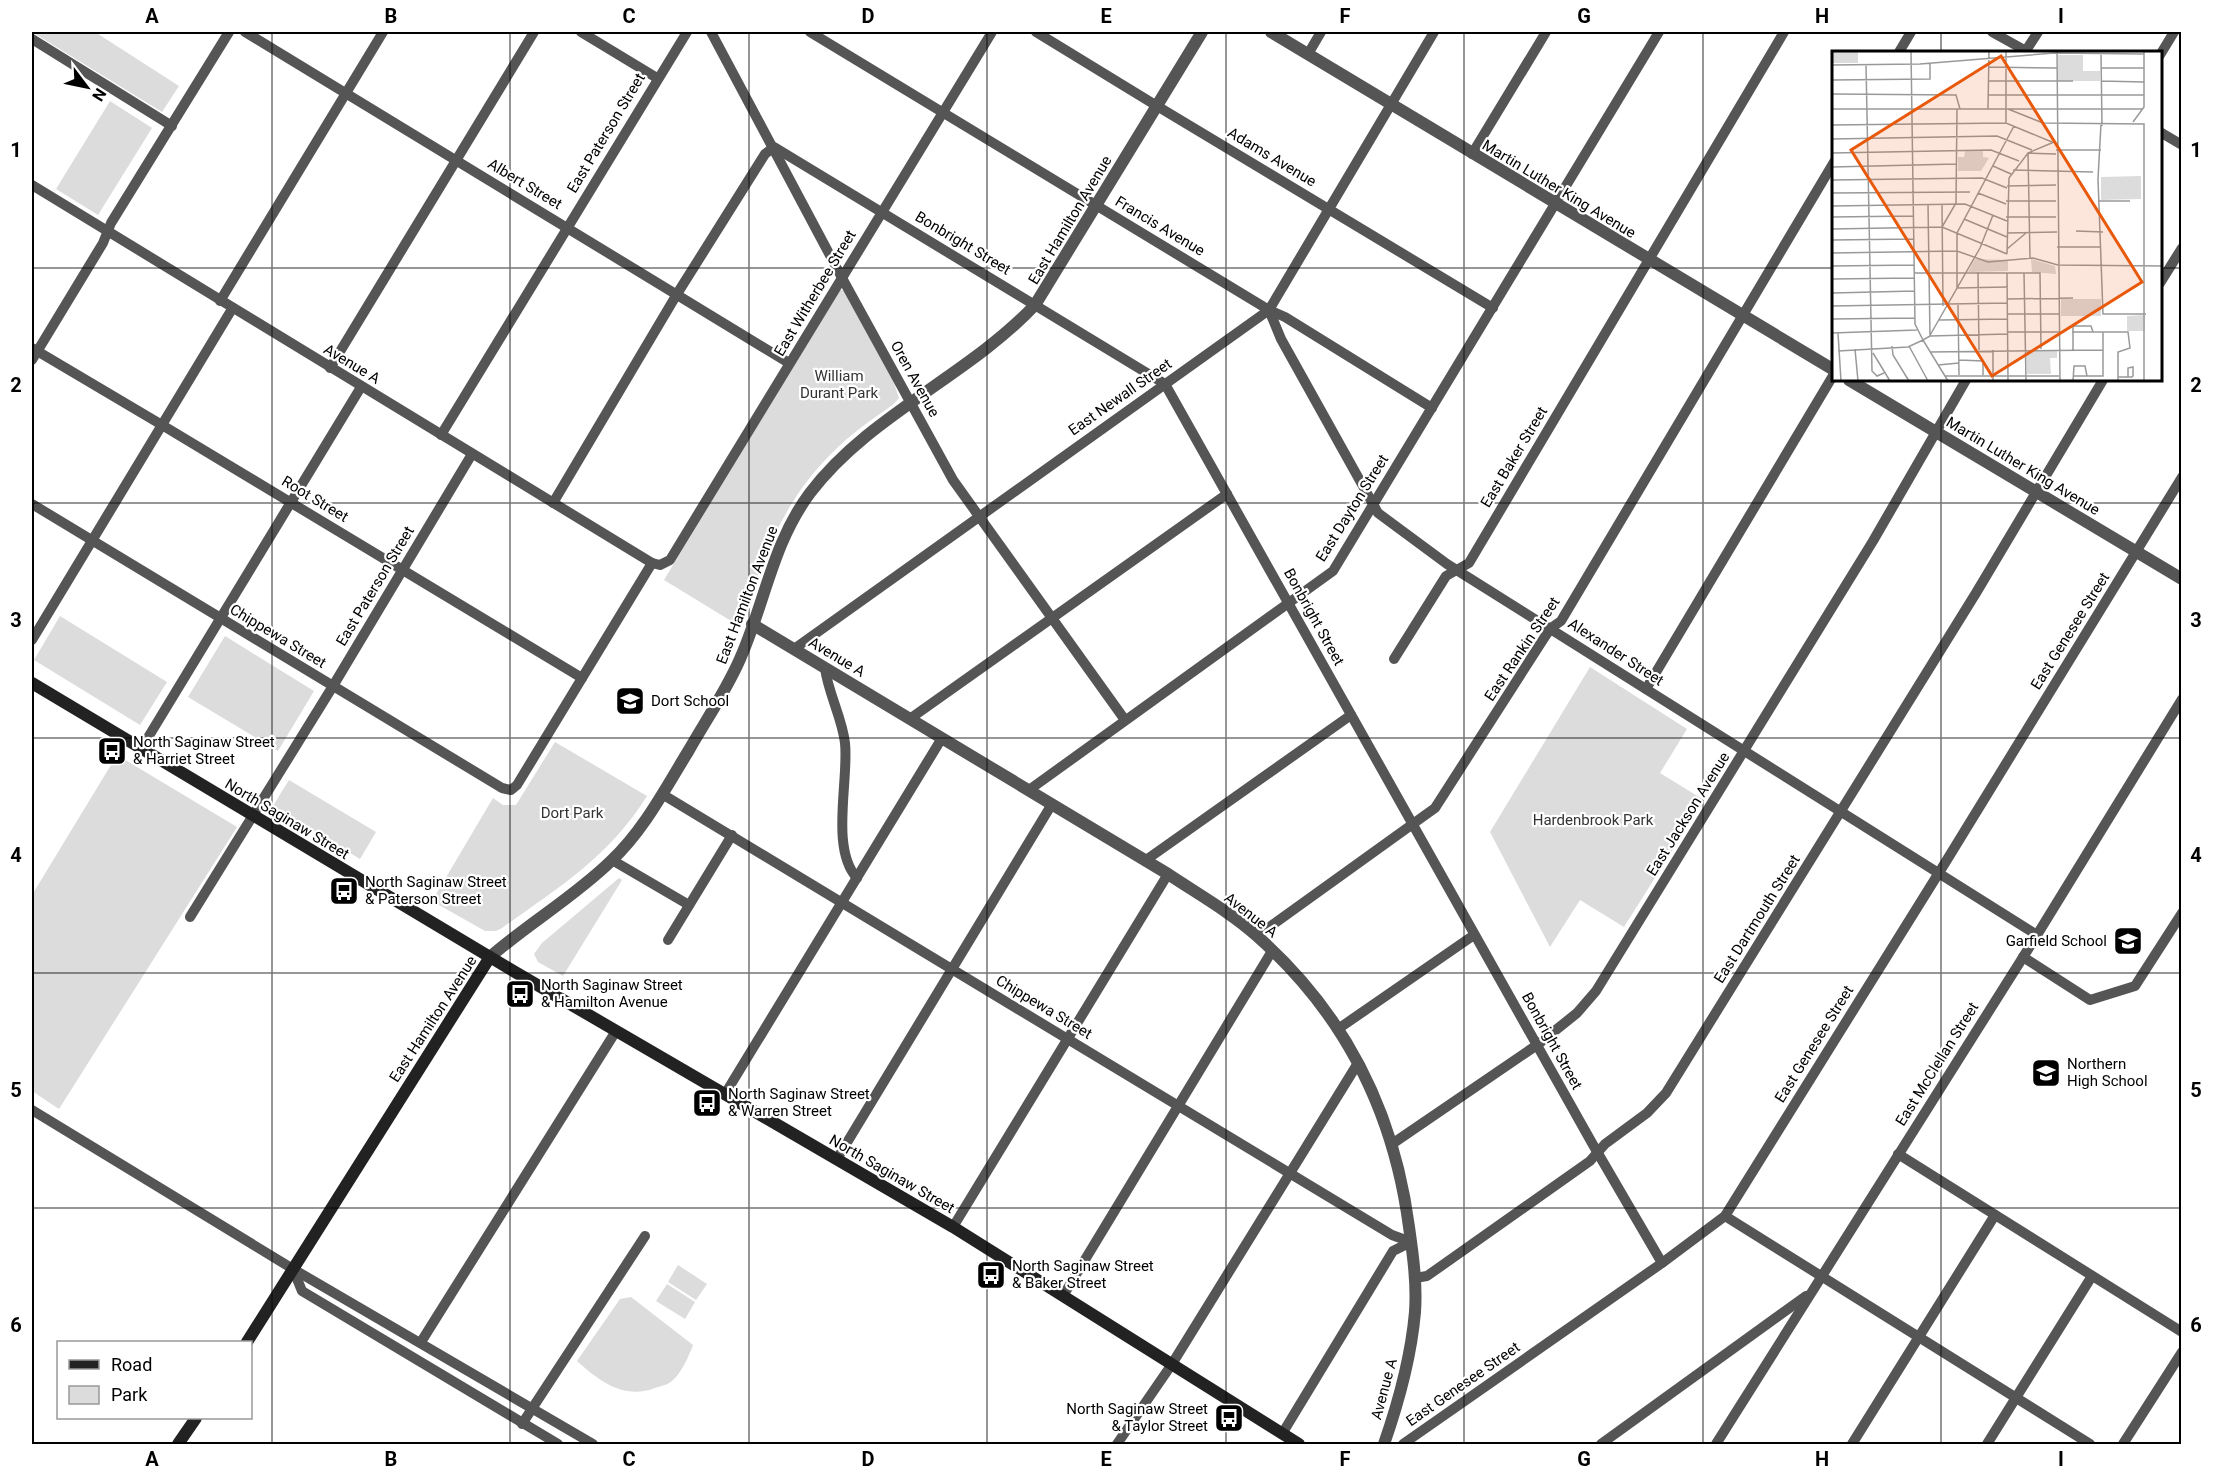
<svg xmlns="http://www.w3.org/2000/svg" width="2213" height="1476" font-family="Roboto,sans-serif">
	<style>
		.green { fill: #dcdcdc }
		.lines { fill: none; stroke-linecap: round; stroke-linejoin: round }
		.minor { stroke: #555; stroke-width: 10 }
		.tertiary { stroke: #555; stroke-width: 12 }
		.secondary { stroke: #222; stroke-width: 12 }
		.grid { fill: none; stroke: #000; stroke-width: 1.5; stroke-opacity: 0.55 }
		.labels { text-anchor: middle; stroke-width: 4.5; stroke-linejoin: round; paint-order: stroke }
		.street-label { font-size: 15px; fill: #000; stroke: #fff }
		.park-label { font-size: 15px; fill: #333; stroke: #fff }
		.poi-label { font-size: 15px; fill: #000; stroke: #fff; text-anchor: start }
		.inset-road { fill: none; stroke: #999; stroke-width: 1.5 }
		.view { fill: #e8590c; fill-opacity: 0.15; stroke: #e8590c; stroke-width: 3 }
		.inset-edge { fill: none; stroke: #000; stroke-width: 3 }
		.neatline { fill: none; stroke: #000; stroke-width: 2 }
		.grid-label { font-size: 20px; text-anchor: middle; font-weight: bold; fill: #000 }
	</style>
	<rect width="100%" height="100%" fill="#fff"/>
	<!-- green -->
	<g class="green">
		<polygon points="32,32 95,32 179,86 162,112"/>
		<polygon points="110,101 152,128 98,215 56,189"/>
		<path d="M840,290h4l50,93 5,15c-6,8 -17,14 -25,20 -14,10 -27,20 -39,32 -53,51 -73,109 -94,177l-77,-47z"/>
		<polygon points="60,616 167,682 140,725 34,660"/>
		<polygon points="225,636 314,691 278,751 188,697"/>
		<polygon points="1590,667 1687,729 1660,773 1704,800 1624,927 1580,900 1550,947 1490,832"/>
		<path d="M555,742l92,54c-38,61 -89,92 -145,132l-6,3h-11l-53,-30 61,-103 10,7h13z"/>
		<polygon points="117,755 237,827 59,1109 32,1091 32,895"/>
		<polygon points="289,780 376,832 360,859 273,806"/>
		<polygon points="619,878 622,880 563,976 538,962 534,954 542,943"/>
		<polygon points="678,1265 707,1284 696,1300 668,1282"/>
		<polygon points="667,1284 695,1302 685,1319 656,1301"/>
		<path d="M631,1297l62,48c-5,13 -11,27 -21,36 -4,4 -12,5 -17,7 -31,12 -56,-7 -78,-27l43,-62z"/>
	</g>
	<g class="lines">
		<!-- minor -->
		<g class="minor">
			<polyline points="245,32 789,363"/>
			<polyline points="581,32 657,78"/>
			<polyline points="711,32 841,276 953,480 1125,720"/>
			<polyline points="810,32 1269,310 1285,317 1432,408"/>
			<polyline points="1036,32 1157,106 1493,308"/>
			<polyline points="1992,32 2028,52"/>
			<polyline points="32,39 172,126"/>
			<polyline points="1899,52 1911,32"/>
			<polyline points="2025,52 2038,32"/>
			<polyline points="1308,54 1321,32"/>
			<polyline points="2160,55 2174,32"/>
			<polyline points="2160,132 2182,145"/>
			<polyline points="1472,154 1546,32"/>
			<polyline points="32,185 652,563 660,565 670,560 992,32"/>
			<polyline points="2160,283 2182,248"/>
			<polyline points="220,301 383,32"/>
			<polyline points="1269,310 1281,339 1378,513 1447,564 2037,935"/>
			<polyline points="32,348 162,425 582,678"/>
			<polyline points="32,360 103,243 111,223 229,32"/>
			<polyline points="330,368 534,32"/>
			<polyline points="441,435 687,32"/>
			<polyline points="553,503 677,294 765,154 774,147 1165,384 1592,1143 1662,1263"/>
			<polyline points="32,504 502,788 511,790 517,785 652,563"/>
			<polyline points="32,640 232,309"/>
			<polyline points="794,649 1269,310 1434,32"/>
			<polyline points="1394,659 1446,576 1469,563 1784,32"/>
			<path d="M825,668c3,25 17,49 20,75 4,37 -15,106 12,135"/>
			<polyline points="1646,689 1834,374"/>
			<polyline points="911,718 1227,494"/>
			<polyline points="141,749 361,387"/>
			<polyline points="1029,790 1333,571 1659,32"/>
			<polyline points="662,794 1392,1235 1411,1242"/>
			<polyline points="612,860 689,905"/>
			<polyline points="1146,860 1351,715"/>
			<polyline points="190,917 333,686 472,454"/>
			<polyline points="1257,936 1435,808 1546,635 1551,628 1561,621 1834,162"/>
			<polyline points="668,940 732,835"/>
			<polyline points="2023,957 2090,1000 2135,986 2182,913"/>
			<polyline points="1338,1029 1474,935"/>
			<polyline points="725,1094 942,738"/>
			<polyline points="32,1110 293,1269 593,1444"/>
			<polyline points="1392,1144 1537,1045 1577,1013 1596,991 1873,541 1966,380"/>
			<polyline points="1898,1154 2182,1332"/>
			<polyline points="837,1159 1052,804"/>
			<polyline points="1725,1216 2090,1444"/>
			<polyline points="953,1227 1168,874"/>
			<polyline points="293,1269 302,1291 558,1444"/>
			<polyline points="1415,1278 1427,1276 1590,1161 1605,1144 1647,1113 1666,1093 1976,593 2103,380"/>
			<polyline points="1063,1296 1272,951"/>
			<polyline points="421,1342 616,1031"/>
			<polyline points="522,1424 645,1236"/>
			<polyline points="1282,1434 1393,1251 1411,1242"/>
			<polyline points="1117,1444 1172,1364 1358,1063"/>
			<polyline points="1403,1444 1662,1263 1725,1216 1945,863 2182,477"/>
			<polyline points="1601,1444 1806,1296"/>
			<polyline points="1716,1444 2037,935 2182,699"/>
			<polyline points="1852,1444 1995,1215"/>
			<polyline points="1987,1444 2092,1276"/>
			<polyline points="2123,1444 2182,1352"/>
		</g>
		<!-- tertiary -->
		<g class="tertiary">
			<polyline points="1271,32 1834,370"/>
			<polyline points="1849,380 2182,579"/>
			<path d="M752,624l416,250c30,20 62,38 89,62 87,77 137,176 152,291 4,28 8,57 6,85 -4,46 -16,89 -31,132"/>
			<path d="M490,957c39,-34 84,-60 121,-96 33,-31 54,-72 78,-111 17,-30 37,-59 51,-91 25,-56 32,-115 70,-166 59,-78 158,-117 225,-188l167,-273"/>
		</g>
		<!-- secondary -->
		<g class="secondary">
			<polyline points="32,683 515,972 953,1227 1299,1444"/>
			<polyline points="247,1342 490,957"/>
			<polyline points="178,1444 196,1418"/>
		</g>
	</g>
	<!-- grid -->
	<path class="grid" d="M272,32v1412M510,32v1412M749,32v1412M987,32v1412M1226,32v1412M1464,32v1412M1703,32v1412M1941,32v20M32,268h1802M2160,268h22M1941,380v1064M32,503h2150M32,738h2150M32,973h2150M32,1208h2150"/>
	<!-- icons -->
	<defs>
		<g id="school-square" transform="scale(1.5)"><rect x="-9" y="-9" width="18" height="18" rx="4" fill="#000" stroke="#fff"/><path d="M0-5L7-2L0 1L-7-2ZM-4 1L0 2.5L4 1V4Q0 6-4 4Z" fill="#fff"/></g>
		<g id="bus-square" transform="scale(1.5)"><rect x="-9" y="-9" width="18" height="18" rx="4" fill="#000" stroke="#fff"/><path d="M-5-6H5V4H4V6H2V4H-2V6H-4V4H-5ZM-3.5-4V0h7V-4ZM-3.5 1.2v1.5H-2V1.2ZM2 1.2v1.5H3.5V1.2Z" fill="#fff"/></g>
	</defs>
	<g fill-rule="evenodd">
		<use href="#school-square" x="630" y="701"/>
		<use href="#bus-square" x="112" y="751"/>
		<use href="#bus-square" x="344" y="891"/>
		<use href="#school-square" x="2128" y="941"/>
		<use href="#bus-square" x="520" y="994"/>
		<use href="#school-square" x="2046" y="1073"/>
		<use href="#bus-square" x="707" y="1103"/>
		<use href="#bus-square" x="991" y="1275"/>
		<use href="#bus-square" x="1229" y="1418"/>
	</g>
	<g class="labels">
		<!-- street labels -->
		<g class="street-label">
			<text transform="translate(606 133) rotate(-59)" y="5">East Paterson Street</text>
			<text transform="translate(1272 157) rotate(31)" y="5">Adams Avenue</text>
			<text transform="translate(525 184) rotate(31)" y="5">Albert Street</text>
			<text transform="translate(1559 189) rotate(31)" y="5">Martin Luther King Avenue</text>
			<text transform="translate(1070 220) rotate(-59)" y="5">East Hamilton Avenue</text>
			<text transform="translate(1160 226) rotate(31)" y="5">Francis Avenue</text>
			<text transform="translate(963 243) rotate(31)" y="5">Bonbright Street</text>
			<text transform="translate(815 293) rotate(-59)" y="5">East Witherbee Street</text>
			<text transform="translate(352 364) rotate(31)" y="5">Avenue A</text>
			<text transform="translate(915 379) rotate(61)" y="5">Oren Avenue</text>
			<text transform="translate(1120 397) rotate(-35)" y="5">East Newall Street</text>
			<text transform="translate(1514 457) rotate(-59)" y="5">East Baker Street</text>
			<text transform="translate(2023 466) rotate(31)" y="5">Martin Luther King Avenue</text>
			<text transform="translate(315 499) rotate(31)" y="5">Root Street</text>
			<text transform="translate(1352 508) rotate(-58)" y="5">East Dayton Street</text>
			<text transform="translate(375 586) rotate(-59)" y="5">East Paterson Street</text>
			<text transform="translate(747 595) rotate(-69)" y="5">East Hamilton Avenue</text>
			<text transform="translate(1314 617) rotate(61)" y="5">Bonbright Street</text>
			<text transform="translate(2070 631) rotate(-58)" y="5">East Genesee Street</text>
			<text transform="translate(278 636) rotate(31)" y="5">Chippewa Street</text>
			<text transform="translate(1522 649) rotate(-56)" y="5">East Rankin Street</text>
			<text transform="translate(1616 652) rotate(33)" y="5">Alexander Street</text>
			<text transform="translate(837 657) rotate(31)" y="5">Avenue A</text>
			<text transform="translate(1688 814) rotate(-58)" y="5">East Jackson Avenue</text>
			<text transform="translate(287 819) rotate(31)" y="5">North Saginaw Street</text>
			<text transform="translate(1251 915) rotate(38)" y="5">Avenue A</text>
			<text transform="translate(1757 919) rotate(-58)" y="5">East Dartmouth Street</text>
			<text transform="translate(1044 1007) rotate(31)" y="5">Chippewa Street</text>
			<text transform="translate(433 1019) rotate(-57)" y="5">East Hamilton Avenue</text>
			<text transform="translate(1552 1041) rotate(61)" y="5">Bonbright Street</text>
			<text transform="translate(1814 1044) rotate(-58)" y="5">East Genesee Street</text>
			<text transform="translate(1937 1064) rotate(-58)" y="5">East McClellan Street</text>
			<text transform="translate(892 1174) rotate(30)" y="5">North Saginaw Street</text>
			<text transform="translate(1463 1384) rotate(-35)" y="5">East Genesee Street</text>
			<text transform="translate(1384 1389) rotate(-75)" y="5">Avenue A</text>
		</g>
		<!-- park labels -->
		<g class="park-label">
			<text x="839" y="381">William<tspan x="839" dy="17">Durant Park</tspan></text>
			<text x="572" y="818">Dort Park</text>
			<text x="1593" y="825">Hardenbrook Park</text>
		</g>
		<!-- poi labels -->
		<g class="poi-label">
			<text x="651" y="706">Dort School</text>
			<text x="133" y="747">North Saginaw Street<tspan x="133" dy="17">&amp; Harriet Street</tspan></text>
			<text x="365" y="887">North Saginaw Street<tspan x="365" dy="17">&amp; Paterson Street</tspan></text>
			<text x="2107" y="946" text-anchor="end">Garfield School</text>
			<text x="541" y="990">North Saginaw Street<tspan x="541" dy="17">&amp; Hamilton Avenue</tspan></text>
			<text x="2067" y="1069">Northern<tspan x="2067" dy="17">High School</tspan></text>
			<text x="728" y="1099">North Saginaw Street<tspan x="728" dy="17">&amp; Warren Street</tspan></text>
			<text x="1012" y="1271">North Saginaw Street<tspan x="1012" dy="17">&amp; Baker Street</tspan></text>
			<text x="1208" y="1414" text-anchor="end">North Saginaw Street<tspan x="1208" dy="17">&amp; Taylor Street</tspan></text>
		</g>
	</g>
	<!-- overview -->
	<g transform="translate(1832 51)">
		<rect width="330" height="330" fill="#fff"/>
		<path d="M0,0h26v12h-26zM226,4h25v16h17v10h-42zM133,100h18v6l6,1 -8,13h-23v-14h6zM309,125v23l-40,1v-23zM143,208l33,1v11l-40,1zM199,208l24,7 1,8 -24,-2zM229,248h40v17h-40zM313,264v16h-18v-15zM194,300h31v7h-7l1,16h-24z" fill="#dcdcdc"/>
		<path class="inset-road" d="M79,0l4,273 8,16 7,-4M225,0l3,330M269,2l1,73M34,13l6,307 5,5 7,-3M0,14l88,-1 134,-11 90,1M156,16l69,1M269,17h43M0,29l98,-1v-16M156,30h85M269,30l43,1M0,43l124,1 4,14M156,44h156M0,58h311M156,58l1,-58M176,58l35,14 101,1v257M301,71l11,-15v-56M174,72v-72M269,73l-3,55 5,135h43M0,74l174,-2 46,19M0,88l165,-3 35,14M224,99h45M0,102l159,-3 28,11M161,115l18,8M0,116l125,-3M181,119l80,2M0,129l150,-2 25,10M175,135l49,-1M0,142l138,-1M146,142l28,11M174,150h50M266,150h32M96,153l2,132M110,153l1,102M0,155l133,-2 42,17M0,166l81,-1M174,166h50M132,168l43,18M110,176l14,-24 1,-94M0,178l110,-2 65,27M244,180l27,1M175,182l50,-1M0,189l82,-1M225,196h44M175,198l19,-16M0,202l125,-2 31,11 45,-4 25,7M175,203l2,-76 19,-25 26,-11M198,207l-2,-105 28,1M226,214l104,1M0,215l82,-1M146,221l1,78M82,222h93l1,108M175,222h33l1,76M192,222l2,108M0,228l82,-1M176,236l-51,1v-55l57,-107M0,242l83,-2M176,248l65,-1M126,253l1,71M0,255l176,-3M176,263h51M0,268l83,-1M107,269l69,-1M176,281h51M240,281h56l2,16 -12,4v29M0,282l85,-3M6,282l3,48M98,285l78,-2M97,286l51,-89 13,-33M60,295l1,9 16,26M77,295l19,35M23,298l3,32M241,299v-24h18l2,6M6,300l70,-4 15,-7 25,41M98,301l173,-2M41,302l17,28M127,309l24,1v14M106,314l21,-2M113,325h114M241,325h30v-44M286,326h14l1,-1v-9l-5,1v9M161,330v-31M241,330l1,-15h11l2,10"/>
		<path class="view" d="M169,5l141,226 -150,94 -141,-226z"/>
		<rect width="330" height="330" class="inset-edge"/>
	</g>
	<!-- border -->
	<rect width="2213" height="1476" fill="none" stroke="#ffffff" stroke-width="66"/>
	<!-- legend -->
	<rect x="57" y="1341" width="195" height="78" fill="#ffffff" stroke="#999999" stroke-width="1.5"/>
	<rect x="69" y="1360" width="30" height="9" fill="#222222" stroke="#999999" stroke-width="1.5"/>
	<text x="111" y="1371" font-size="18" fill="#000000">Road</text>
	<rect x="69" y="1386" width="30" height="18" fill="#dcdcdc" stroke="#999999" stroke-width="1.5"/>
	<text x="111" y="1401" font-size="18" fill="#000000">Park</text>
	<!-- north arrow -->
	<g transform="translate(87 87) rotate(122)" stroke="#ffffff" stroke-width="4.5" paint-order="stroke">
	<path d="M0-4.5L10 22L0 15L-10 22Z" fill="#000000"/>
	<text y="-9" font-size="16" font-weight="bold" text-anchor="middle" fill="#000000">N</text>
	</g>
	<rect x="33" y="33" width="2147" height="1410" class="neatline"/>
	<g class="grid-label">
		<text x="152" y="23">A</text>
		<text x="391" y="23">B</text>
		<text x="629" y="23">C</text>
		<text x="868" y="23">D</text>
		<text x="1106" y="23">E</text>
		<text x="1345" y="23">F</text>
		<text x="1584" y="23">G</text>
		<text x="1822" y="23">H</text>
		<text x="2061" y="23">I</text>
		<text x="16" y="157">1</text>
		<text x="2196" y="157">1</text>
		<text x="16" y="392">2</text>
		<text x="2196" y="392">2</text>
		<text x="16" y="627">3</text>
		<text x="2196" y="627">3</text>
		<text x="16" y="862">4</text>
		<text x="2196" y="862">4</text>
		<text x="16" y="1097">5</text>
		<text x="2196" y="1097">5</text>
		<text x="16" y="1332">6</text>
		<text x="2196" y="1332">6</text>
		<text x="152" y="1466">A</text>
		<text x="391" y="1466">B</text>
		<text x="629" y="1466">C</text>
		<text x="868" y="1466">D</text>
		<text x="1106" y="1466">E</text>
		<text x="1345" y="1466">F</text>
		<text x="1584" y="1466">G</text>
		<text x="1822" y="1466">H</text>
		<text x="2061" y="1466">I</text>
	</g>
</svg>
